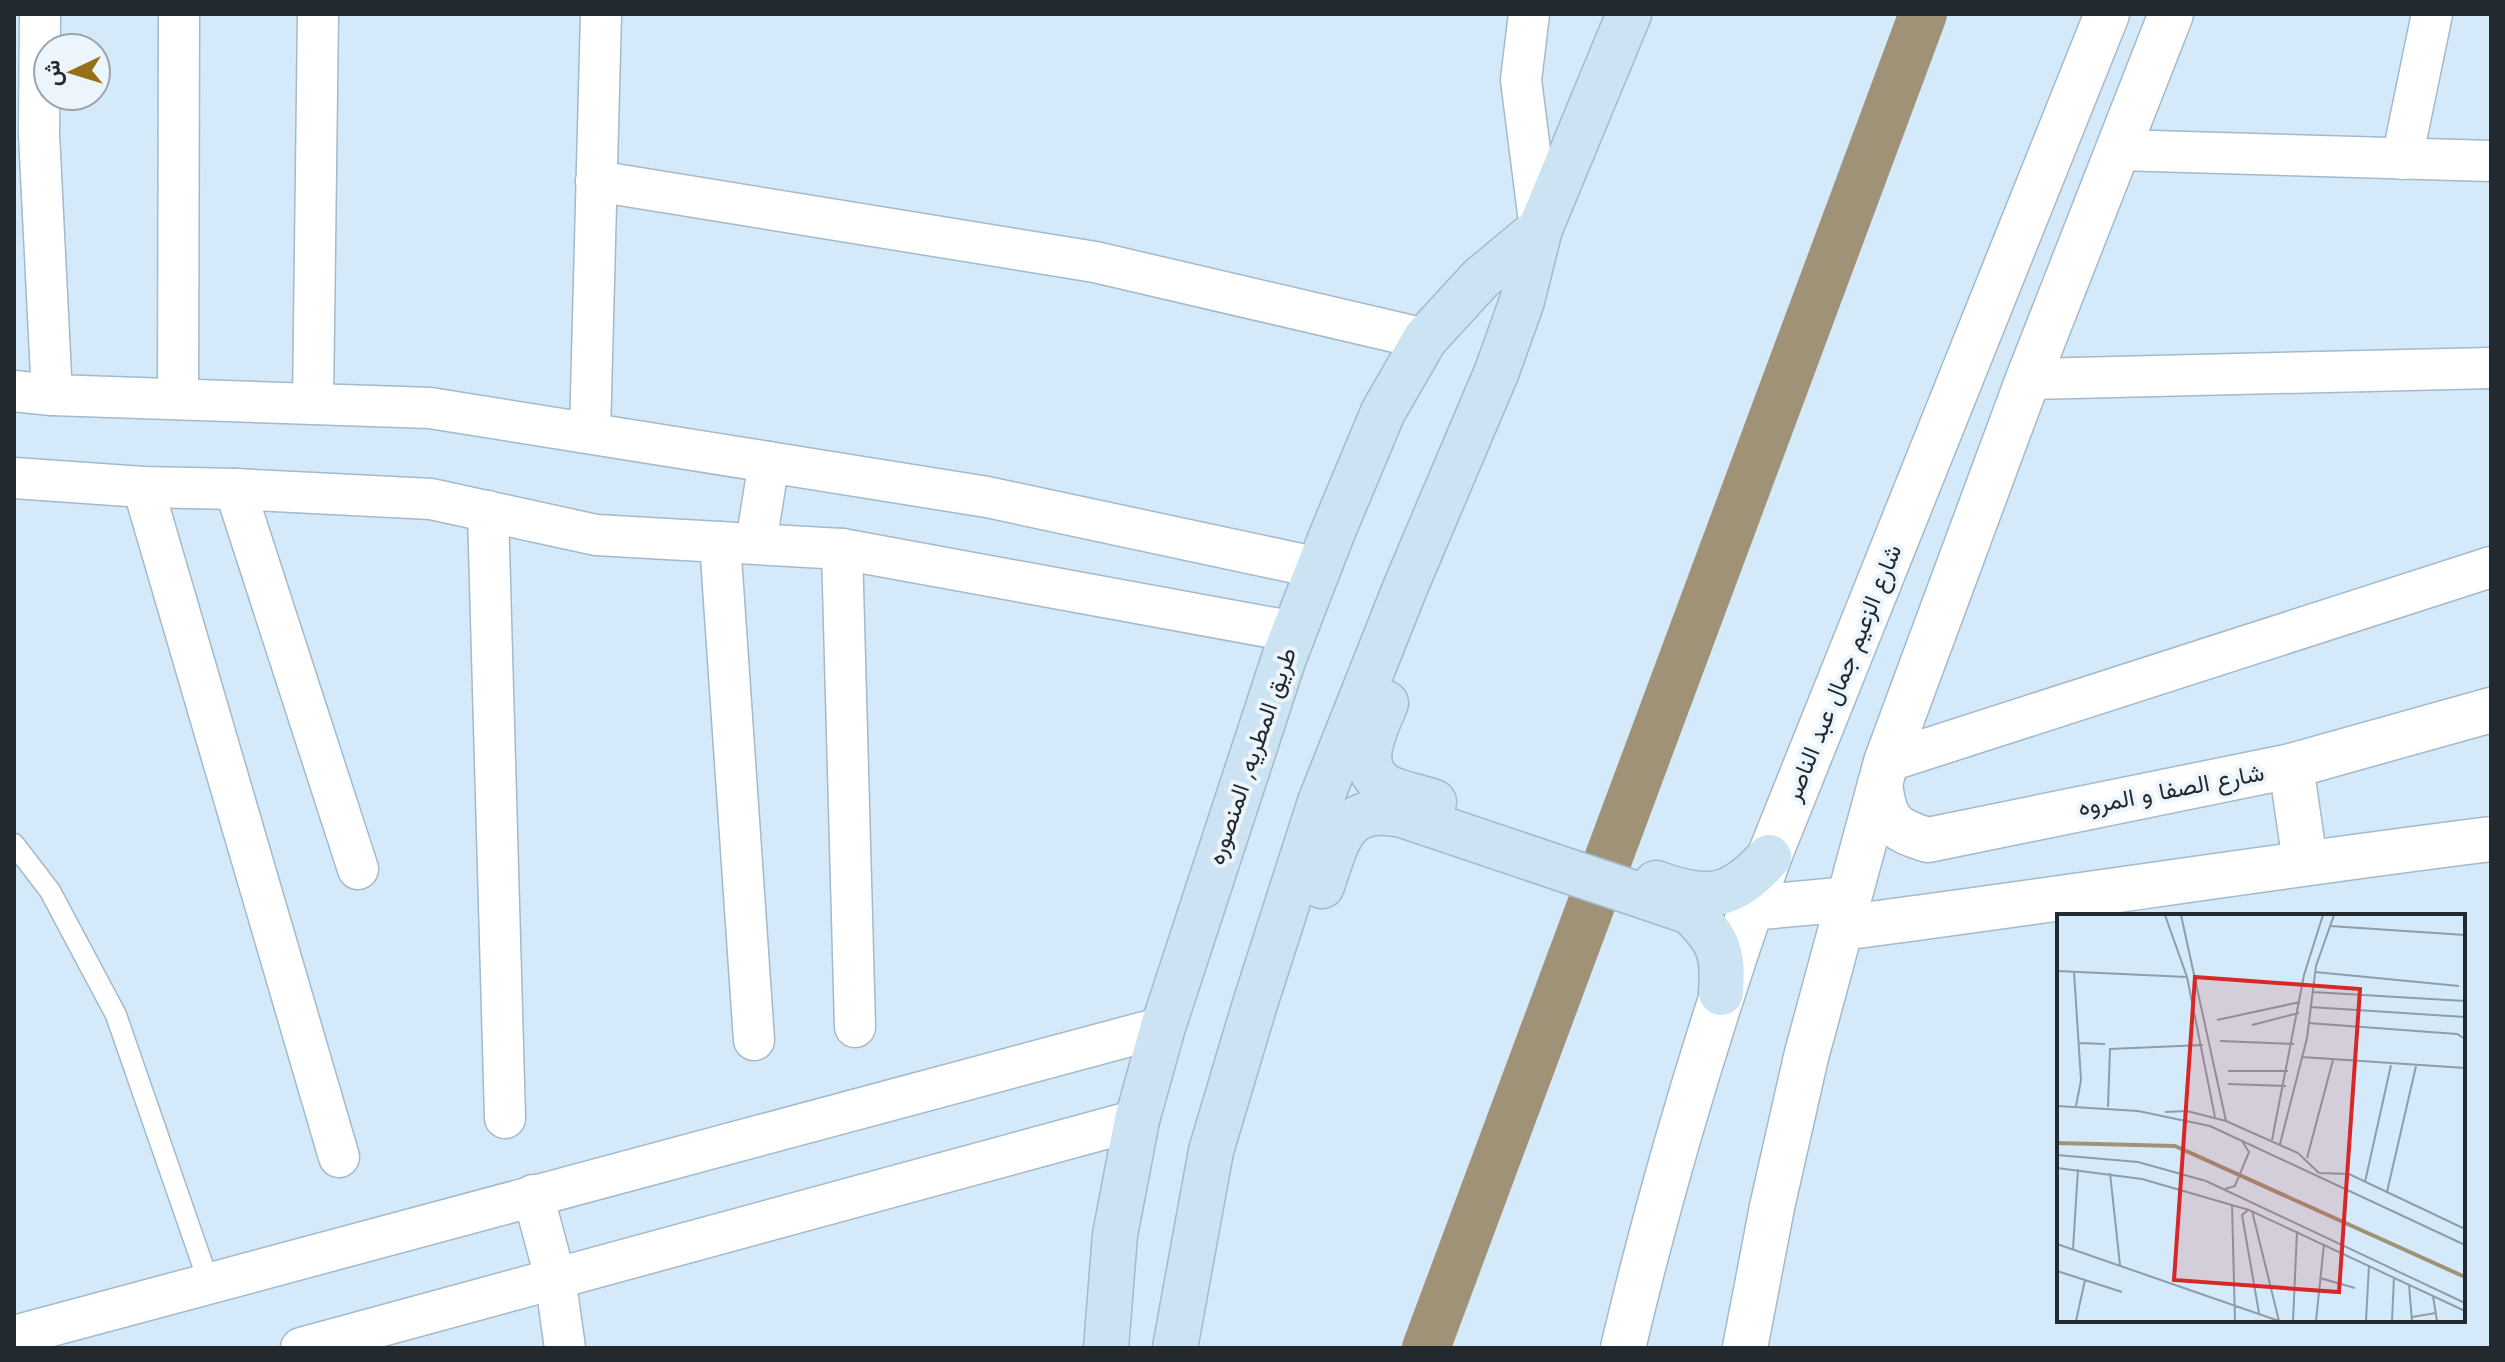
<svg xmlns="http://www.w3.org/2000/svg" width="2505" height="1362" font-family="Jost,Vazirmatn,sans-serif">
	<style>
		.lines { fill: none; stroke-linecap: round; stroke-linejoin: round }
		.canal { stroke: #a09277; stroke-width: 48 }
		.service-casing { stroke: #a4b9c9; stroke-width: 23 }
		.minor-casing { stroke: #a4b9c9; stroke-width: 43 }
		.tertiary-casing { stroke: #a4b9c9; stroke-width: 47 }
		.secondary-casing { stroke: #a4b9c9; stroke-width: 47 }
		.service { stroke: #fff; stroke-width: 20 }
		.minor { stroke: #fff; stroke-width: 40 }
		.tertiary { stroke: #fff; stroke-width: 44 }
		.secondary { stroke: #cbe3f3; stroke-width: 44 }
		.labels { text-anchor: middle; stroke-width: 8; stroke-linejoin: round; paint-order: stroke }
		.street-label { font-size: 24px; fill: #222a30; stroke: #ecf5fb }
		.inset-river { fill: none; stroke: #a09277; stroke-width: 4 }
		.inset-road { fill: none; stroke: #8d9da9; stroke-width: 2 }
		.view { fill: #d62828; fill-opacity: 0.15; stroke: #d62828; stroke-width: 4 }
		.inset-edge { fill: none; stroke: #222a30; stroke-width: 4 }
	</style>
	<rect width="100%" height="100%" fill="#d4eafa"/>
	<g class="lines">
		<!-- canal -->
		<polyline class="canal" points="1426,1348 1923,14"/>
		<!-- service casing -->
		<g class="service-casing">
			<polyline id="service" points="14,844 50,891 116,1015 209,1283"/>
		</g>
		<!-- minor casing -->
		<g class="minor-casing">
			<g id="minor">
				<polyline points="40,14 39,134 52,395"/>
				<polyline points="1529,14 1521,80 1540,229"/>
				<polyline points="2118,150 2491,161"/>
				<polyline points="2402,159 2432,14"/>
				<polyline points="596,181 1095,262 1425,339"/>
				<polyline points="2028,379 2491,368"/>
				<polyline points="14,391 52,395 430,408 987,497 1319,568"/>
				<polyline points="178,399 179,14"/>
				<polyline points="313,404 318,14"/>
				<polyline points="590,433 601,14"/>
				<polyline points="14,478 143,487 235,489 431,499 596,535 842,549 1295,632"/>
				<polyline points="143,487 339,1157"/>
				<polyline points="235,489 358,869"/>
				<polyline points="488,511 505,1118"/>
				<polyline points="720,542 754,1040"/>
				<polyline points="756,543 769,462"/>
				<polyline points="842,549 855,1027"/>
				<polyline points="1886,762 2491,567"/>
				<polyline points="533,1195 555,1277 565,1348"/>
				<polyline points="14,1336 1163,1027"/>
				<polyline points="301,1348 1137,1120"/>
			</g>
		</g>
		<!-- tertiary casing -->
		<g class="tertiary-casing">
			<g id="tertiary">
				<polyline points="2291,766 2305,862"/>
				<path d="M1880,784c5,38 12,45 48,56l363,-74 200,-56"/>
				<polyline points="1751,908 1849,899"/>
				<path d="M1841,928c217,-28 433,-62 650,-89"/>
				<path d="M1623,1348c40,-169 88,-328 146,-491l338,-843"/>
				<polyline points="1745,1348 1772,1207 1806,1057 1886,762 2028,379 2171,14"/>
			</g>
		</g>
		<!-- secondary casing -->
		<g class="secondary-casing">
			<g id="secondary">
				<path d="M1386,703c-10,25 -31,62 -2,82 10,7 37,12 50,17"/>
				<path d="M1656,883c52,19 76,16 113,-26"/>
				<path d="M1322,886c16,-47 21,-83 80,-71l288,97c29,28 34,41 31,81"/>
				<polyline points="1106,1348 1115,1235 1137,1120 1163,1027 1284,658 1332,534 1383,412 1425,339 1481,278 1540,229"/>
				<polyline points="1175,1348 1211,1151 1254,1007 1320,802 1405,588 1497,371 1522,301 1540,229 1629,14"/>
			</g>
		</g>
		<!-- service -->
		<use href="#service" class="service"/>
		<!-- minor -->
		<use href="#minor" class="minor"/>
		<!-- tertiary -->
		<use href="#tertiary" class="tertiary"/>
		<!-- secondary -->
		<use href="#secondary" class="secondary"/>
	</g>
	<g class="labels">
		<!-- street labels -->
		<g class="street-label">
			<text transform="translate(1843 673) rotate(-68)" y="8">شارع الزعيم جمال عبد الناصر</text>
			<text transform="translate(1252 756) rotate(-71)" y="8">طريق المطريه, المنصوره</text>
			<text transform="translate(2171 790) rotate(-11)" y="8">شارع الصفا و المروه</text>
		</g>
	</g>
	<!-- overview -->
	<g transform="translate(2057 914)">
		<rect width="408" height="408" fill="#d4eafa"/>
		<path class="inset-river" d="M0,229l118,3 290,131"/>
		<path class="inset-road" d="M108,1l22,62 28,140M124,1l45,206M273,12l135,9M0,57l130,6M17,58l7,108 -5,26M258,58l144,14M255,78l153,9M253,93l155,10M160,106l83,-18M251,109l149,11 8,5M195,111l47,-12M163,127l74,3M22,129l26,1M245,143l163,11M171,157h60M171,170l58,2M0,192l81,5 72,15 255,119M51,193l2,-58 93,-4M108,198l22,-1 39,10 72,32 21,20M215,226l32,-165 19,-60M223,230l27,-106 9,-72 18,-51M0,241l81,7 68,19 259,122M250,244l26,-98M0,254l85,11 107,31 216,101M53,259l10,92M262,259l30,1 116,55M308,268l26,-117M168,275l10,-3 14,-34 -7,-11M330,278l29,-126M175,290l3,117M191,296l-6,5 17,98M195,297l27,110M0,330l222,77M16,335l5,-80M0,357l65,21M263,364l35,10M352,371l3,36M376,382l4,25M355,403l24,-4M19,407l9,-41M236,407l4,-90M259,407l8,-77M309,407l3,-56M335,407l2,-44"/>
		<path class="view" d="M138,63l165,12 -21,303 -165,-12z"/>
		<rect width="408" height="408" class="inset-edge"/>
	</g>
	<!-- border -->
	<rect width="2505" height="1362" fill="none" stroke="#222a30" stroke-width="32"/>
	<!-- north arrow -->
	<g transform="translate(72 72) rotate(266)"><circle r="38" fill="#ecf5fb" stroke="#9ba4aa" stroke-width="2"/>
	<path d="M0-6L14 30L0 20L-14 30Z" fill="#957018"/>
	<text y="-12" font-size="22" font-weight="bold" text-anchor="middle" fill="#222a30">ش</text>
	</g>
</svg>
